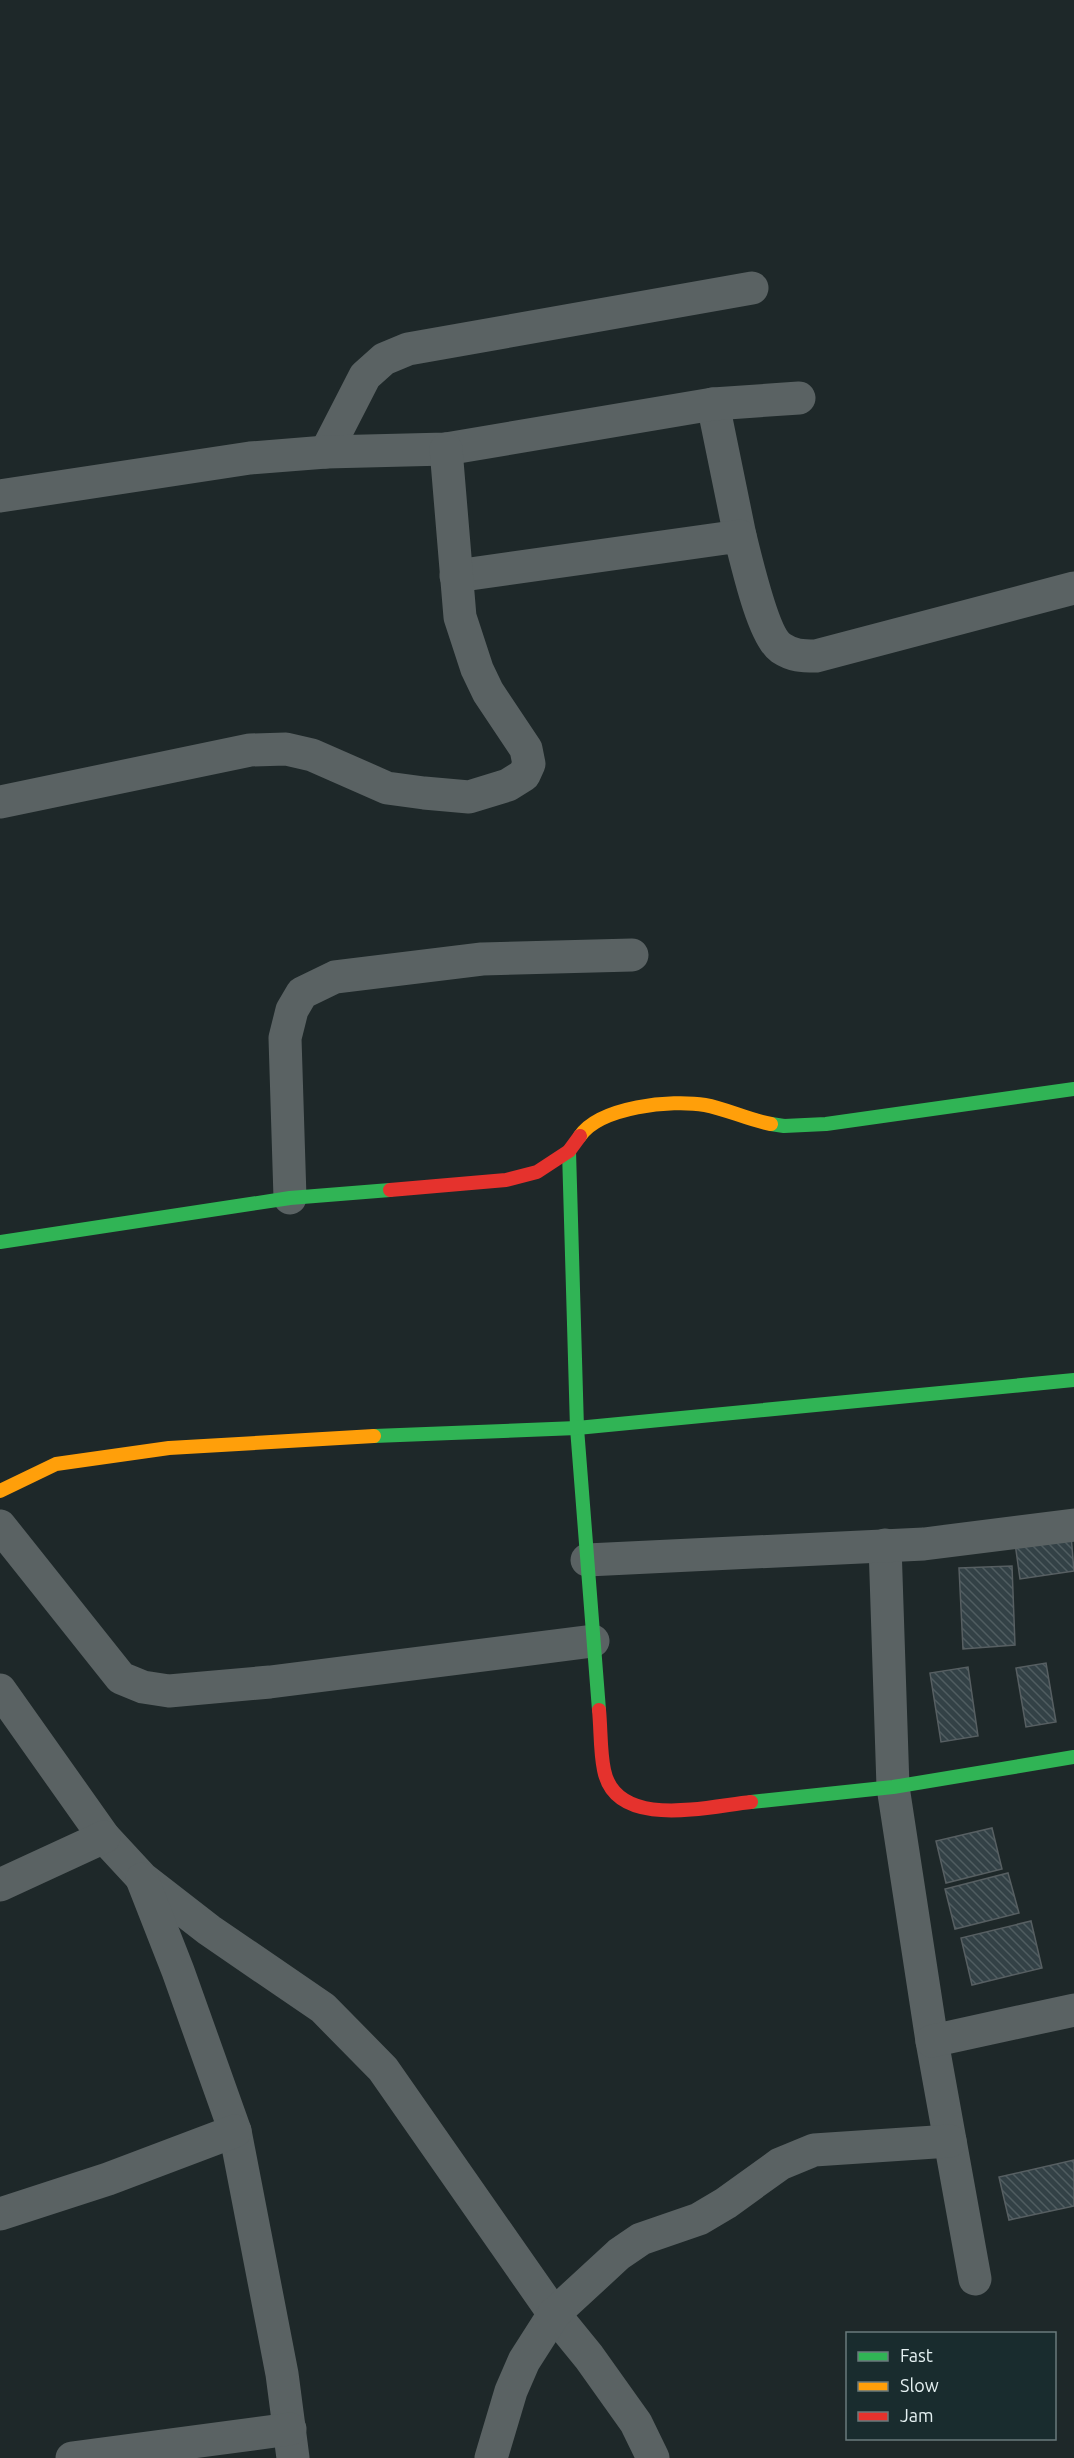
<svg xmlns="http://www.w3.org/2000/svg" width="1074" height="2458" font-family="Ubuntu,sans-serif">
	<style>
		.building { fill: url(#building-back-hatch); stroke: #575f62; stroke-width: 1.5 }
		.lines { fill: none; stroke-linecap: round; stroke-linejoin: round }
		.street { stroke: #5a6263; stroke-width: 33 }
		.fast { stroke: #30b455; stroke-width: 14 }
		.slow { stroke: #ff9f0a; stroke-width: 14 }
		.jam { stroke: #e5322d; stroke-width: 14 }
	</style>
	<defs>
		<pattern id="building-back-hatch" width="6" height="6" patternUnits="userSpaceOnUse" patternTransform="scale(1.5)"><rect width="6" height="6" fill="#334146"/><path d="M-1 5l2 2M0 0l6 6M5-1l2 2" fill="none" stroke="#505d61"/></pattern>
	</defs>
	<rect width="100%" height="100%" fill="#1e2829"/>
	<!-- building -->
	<g class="building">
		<polygon points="1071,1535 1074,1571 1020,1579 1015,1543"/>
		<polygon points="1012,1566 1015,1645 963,1649 959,1568"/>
		<polygon points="1046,1663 1056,1722 1026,1727 1016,1668"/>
		<polygon points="968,1667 978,1736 941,1742 930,1673"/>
		<polygon points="992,1828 1002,1869 946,1883 936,1841"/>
		<polygon points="1008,1873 1019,1913 955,1929 945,1889"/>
		<polygon points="1031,1921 1042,1968 972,1985 961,1938"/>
		<polygon points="1074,2160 1074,2206 1009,2220 999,2177"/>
	</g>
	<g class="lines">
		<!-- street -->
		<g class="street">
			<polyline points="713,404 740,536"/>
			<polyline points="326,452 365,376 384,359 408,349 752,288"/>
			<polyline points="0,496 250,458 326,452 446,449 713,404 799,398"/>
			<path d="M456,576l284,-40c6,23 23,100 41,112 12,8 21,8 35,8l258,-68"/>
			<polyline points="0,802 250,750 286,749 312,755 387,788 424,793 469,797 508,785 524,775 529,764 526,749 488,692 477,669 460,617 446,449"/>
			<polyline points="290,1198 285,1038 292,1010 302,993 335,977 482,959 632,955"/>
			<polyline points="0,1526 121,1678 143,1687 169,1691 270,1682 593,1641"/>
			<polyline points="885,1545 893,1787 932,2041 975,2279"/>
			<polyline points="587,1560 924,1544 1074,1525"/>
			<polyline points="0,1690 104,1837 142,1878 209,1930 323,2008 383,2069 554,2314 589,2357 636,2423 653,2458"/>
			<polyline points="142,1879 178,1971 235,2131 282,2374 293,2458"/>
			<polyline points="0,1885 104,1837"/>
			<polyline points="932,2041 1074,2010"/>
			<polyline points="0,2214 108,2179 235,2131"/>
			<polyline points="72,2458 290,2429"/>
			<polyline points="491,2458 511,2391 524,2361 554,2314 619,2254 641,2239 699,2219 726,2203 780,2164 814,2150 950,2141"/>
		</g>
		<!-- fast -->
		<g class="fast">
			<polyline points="771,1124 784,1126 826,1124 1074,1089"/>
			<polyline points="569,1151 577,1428 599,1710"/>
			<polyline points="0,1242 290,1198 390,1190"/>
			<polyline points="374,1436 577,1428 1074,1380"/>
			<polyline points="751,1802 893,1787 1074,1757"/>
		</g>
		<!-- slow -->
		<g class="slow">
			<path d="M580,1136c20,-29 91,-37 125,-31 22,4 43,15 66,19"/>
			<polyline points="0,1491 56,1464 169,1448 374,1436"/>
		</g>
		<!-- jam -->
		<g class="jam">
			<polyline points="390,1190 506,1180 537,1172 569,1151 580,1136"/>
			<path d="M599,1710c2,20 1,41 5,60 12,61 105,36 147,32"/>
		</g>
	</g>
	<!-- legend -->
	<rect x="846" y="2332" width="210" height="108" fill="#192c2e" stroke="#6a7a7c" stroke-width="1.5"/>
	<rect x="858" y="2352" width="30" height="9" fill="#30b455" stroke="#6a7a7c" stroke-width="1.5"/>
	<text x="900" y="2362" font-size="18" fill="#e4f0f1">Fast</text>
	<rect x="858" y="2382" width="30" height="9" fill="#ff9f0a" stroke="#6a7a7c" stroke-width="1.5"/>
	<text x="900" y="2392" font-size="18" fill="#e4f0f1">Slow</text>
	<rect x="858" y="2412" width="30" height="9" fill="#e5322d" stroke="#6a7a7c" stroke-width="1.5"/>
	<text x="900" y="2422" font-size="18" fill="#e4f0f1">Jam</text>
</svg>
